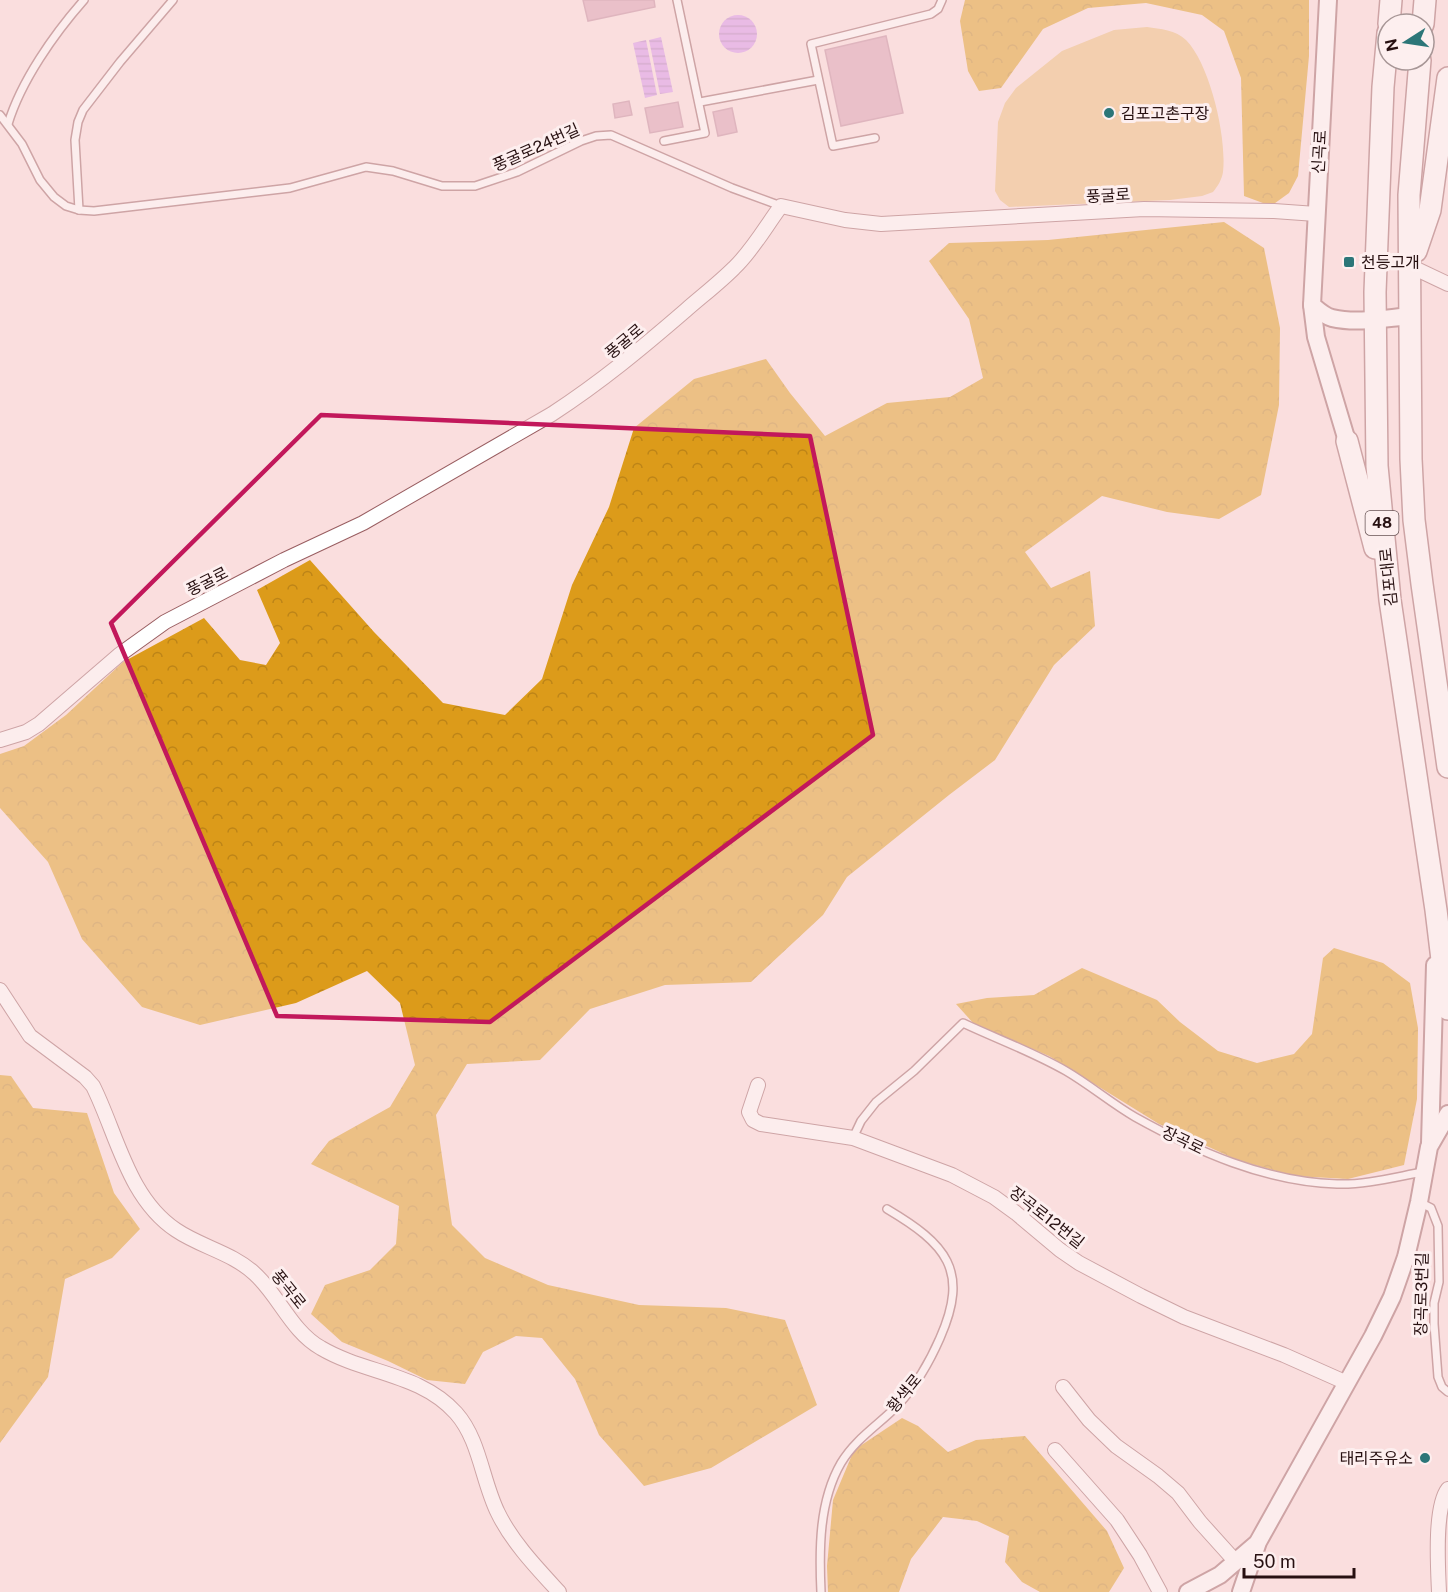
<svg xmlns="http://www.w3.org/2000/svg" width="1448" height="1592" font-family="'Public Sans','Noto Sans KR',sans-serif">
	<style>
		.forest { fill: url(#forest-crowns) }
		.pitch { fill: #eabc76 }
		.water { fill: url(#water-rules) }
		.building { fill: #d89bb0; stroke: #bf8498; stroke-width: 1.5 }
		.lines { fill: none; stroke-linecap: round; stroke-linejoin: round }
		.service-casing { stroke: #995e61; stroke-width: 10 }
		.minor-casing { stroke: #995e61; stroke-width: 16 }
		.tertiary-casing { stroke: #995e61; stroke-width: 20 }
		.primary-casing { stroke: #995e61; stroke-width: 24 }
		.service { stroke: #fff; stroke-width: 7 }
		.minor { stroke: #fff; stroke-width: 14 }
		.tertiary { stroke: #fff; stroke-width: 16 }
		.primary { stroke: #fff; stroke-width: 21 }
		.marked { fill: none; stroke: #c2185b; stroke-width: 4.5; stroke-linejoin: round }
		.poi-dot { fill: #2c7678; stroke: #fdefef; stroke-width: 2 }
		.labels { text-anchor: middle; stroke-width: 6; stroke-linejoin: round; paint-order: stroke }
		.shield { fill: #fdefef; stroke: #675354; stroke-width: 1.5 }
		.shield-label { font-size: 15px; font-weight: bold; fill: #271011 }
		.poi-label { font-size: 16px; fill: #271011; stroke: #fdefef; text-anchor: start }
		.street-label { font-size: 16px; fill: #271011; stroke: #fdefef }
	</style>
	<defs>
		<pattern id="forest-crowns" width="20" height="18" patternUnits="userSpaceOnUse" patternTransform="scale(1.5)"><rect width="20" height="18" fill="#dc9b1a"/><path d="M2 6a3 3 0 1 1 6 0M12 15a3 3 0 1 1 6 0" fill="none" stroke="#bd8417"/></pattern>
		<pattern id="water-rules" width="6" height="5" patternUnits="userSpaceOnUse" patternTransform="scale(1.5)"><rect width="6" height="5" fill="#d590ed"/><path d="M0 2.5h6" fill="none" stroke="#ad74bf"/></pattern>
	</defs>
	<rect width="100%" height="100%" fill="#fadede"/>
	<!-- forest -->
	<g class="forest">
		<polygon points="965,0 1309,0 1309,56 1298,176 1289,193 1271,206 1244,196 1241,78 1224,31 1202,15 1146,3 1088,8 1043,29 1001,88 979,91 968,71 960,21"/>
		<polygon points="1224,222 1264,248 1280,328 1279,405 1261,495 1219,519 1167,512 1102,496 1025,552 1051,588 1090,571 1095,626 1054,665 995,760 949,795 847,877 823,915 751,982 665,985 590,1009 540,1060 467,1064 436,1115 452,1225 485,1258 548,1285 639,1305 726,1308 785,1320 817,1405 711,1468 644,1486 599,1435 575,1379 542,1338 516,1336 483,1352 465,1384 427,1380 388,1361 342,1342 311,1314 325,1285 370,1270 396,1244 399,1206 311,1164 329,1141 390,1107 415,1065 400,1003 367,971 296,1003 200,1025 142,1007 82,939 48,862 0,808 0,754 24,746 66,715 123,662 204,618 240,660 266,665 280,643 257,590 310,560 374,632 443,703 505,715 542,679 572,585 609,507 634,428 694,379 766,359 790,393 825,436 887,403 950,397 983,378 969,319 929,261 949,243 1048,240"/>
		<polygon points="1334,948 1383,963 1410,983 1418,1028 1417,1099 1404,1165 1348,1179 1294,1176 1237,1160 1159,1124 1049,1056 974,1024 956,1004 987,998 1034,995 1082,968 1157,1000 1180,1022 1218,1051 1257,1063 1294,1054 1312,1034 1323,958"/>
		<polygon points="0,1075 11,1076 33,1108 87,1113 114,1193 140,1229 112,1258 65,1279 48,1377 0,1443"/>
		<polygon points="902,1418 918,1426 948,1452 976,1440 1025,1436 1107,1531 1124,1568 1109,1592 1040,1592 1022,1582 1005,1562 1009,1536 977,1521 943,1517 911,1559 899,1592 828,1592 827,1566 833,1500 854,1450"/>
	</g>
	<!-- pitch -->
	<path class="pitch" d="M1147,27c13,2 29,3 39,13 24,24 41,98 37,132 -1,7 -5,14 -10,20l-11,4 -32,4 -161,7 -9,-7 -5,-9 3,-69 7,-19 11,-15 46,-37 52,-21z"/>
	<!-- water -->
	<g class="water">
		<circle cx="738" cy="34" r="19"/>
		<polygon points="661,37 673,92 660,94 649,40"/>
		<polygon points="646,40 657,95 645,98 633,43"/>
	</g>
	<!-- building -->
	<g class="building">
		<polygon points="583,0 654,0 655,7 588,21"/>
		<polygon points="886,36 903,113 841,126 825,50"/>
		<polygon points="629,101 632,115 615,118 613,104"/>
		<polygon points="678,102 683,127 650,133 645,108"/>
		<polygon points="732,108 737,132 718,136 713,112"/>
	</g>
	<g class="lines">
		<!-- service casing -->
		<g class="service-casing">
			<g id="service">
				<polyline points="700,102 818,80"/>
				<polyline points="0,115 22,144 40,180 54,197 66,206 79,210 94,211 290,188 366,167 393,171 442,186 475,186 517,172 581,141 596,136 611,135 732,188 781,206"/>
				<path d="M8,124c13,-43 46,-90 76,-124"/>
				<polyline points="875,138 833,146 811,44 931,14 938,9 942,0"/>
				<polyline points="664,141 705,133 677,0"/>
				<polyline points="79,210 75,140 78,122 83,110 120,62 173,0"/>
				<path d="M853,1138l8,-17 15,-19 38,-31 49,-48c34,16 70,29 103,48 24,14 45,32 69,46 61,34 131,65 202,67 28,1 58,-7 86,-12"/>
				<polyline points="1419,1202 1431,1208 1438,1226 1439,1282 1434,1303 1434,1324 1438,1377 1442,1387 1448,1392"/>
				<path d="M821,1592c-2,-43 -2,-91 20,-129 15,-25 39,-39 58,-59 17,-19 31,-43 41,-66 30,-68 6,-94 -53,-129"/>
			</g>
		</g>
		<!-- minor casing -->
		<g class="minor-casing">
			<g id="minor">
				<polyline points="1410,266 1448,284"/>
				<path d="M0,740l26,-8 13,-8 80,-69 46,-33 119,-62 79,-37 189,-109c49,-32 90,-66 134,-104 16,-14 33,-27 48,-42 19,-18 32,-42 47,-62l64,14 36,4 263,-15 130,2 42,3"/>
				<path d="M0,990l30,46 55,41 8,9c24,48 35,112 83,144 25,17 57,23 79,44 24,22 37,58 66,74 44,26 99,25 135,65 24,27 26,68 42,100 14,29 39,55 61,79"/>
				<polyline points="758,1085 749,1112 753,1120 761,1124 853,1138 952,1175 994,1197 1016,1213 1060,1250 1079,1263 1141,1296 1184,1317 1284,1355 1347,1383"/>
				<polyline points="1063,1387 1089,1420 1116,1446 1158,1476 1178,1493 1200,1522 1236,1562"/>
				<polyline points="1055,1450 1117,1520 1140,1555 1160,1592"/>
				<path d="M1439,1592c-1,-24 -5,-85 9,-103"/>
			</g>
		</g>
		<!-- tertiary casing -->
		<g class="tertiary-casing">
			<g id="tertiary">
				<path d="M1328,0l-16,305c6,5 12,11 20,13 25,6 54,0 79,-2"/>
				<polyline points="1312,305 1316,337 1347,441"/>
				<polyline points="1430,1143 1435,965"/>
				<polyline points="1188,1592 1220,1575 1255,1545"/>
				<polyline points="1241,1592 1258,1542 1373,1336 1392,1297 1406,1257 1419,1202 1429,1147 1448,1114"/>
			</g>
		</g>
		<!-- primary casing -->
		<g class="primary-casing">
			<g id="primary">
				<polyline points="1389,24 1391,0"/>
				<polyline points="1423,24 1425,0"/>
				<polyline points="1388,33 1383,87 1375,292 1377,466 1390,600 1436,910 1448,1009"/>
				<polyline points="1420,60 1409,195 1411,459 1414,520 1422,584 1448,767"/>
				<polyline points="1416,251 1430,210 1448,78"/>
				<polyline points="1347,441 1375,548"/>
			</g>
		</g>
		<!-- service -->
		<use href="#service" class="service"/>
		<!-- minor -->
		<use href="#minor" class="minor"/>
		<!-- tertiary -->
		<use href="#tertiary" class="tertiary"/>
		<!-- primary -->
		<use href="#primary" class="primary"/>
	</g>
	<!-- marked area -->
	<path d="M0 0H1448V1592H0ZM321,415l489,21 63,299 -383,287 -213,-6 -166,-393z" fill="#fadede" fill-opacity=".55" fill-rule="evenodd"/>
	<path class="marked" d="M321,415l489,21 63,299 -383,287 -213,-6 -166,-393z"/>
	<!-- markers -->
	<g class="poi-dot">
		<circle cx="1109" cy="113" r="6"/>
		<rect x="1343" y="256" width="12" height="12" rx="3"/>
		<circle cx="1425" cy="1458" r="6"/>
	</g>
	<g class="labels">
		<!-- shield labels -->
		<rect class="shield" x="1365.5" y="511" width="33" height="24" rx="4.5"/>
		<g class="shield-label">
			<text x="1382" y="528">48</text>
		</g>
		<!-- poi labels -->
		<g class="poi-label">
			<text x="1121" y="119">김포고촌구장</text>
			<text x="1361" y="268">천등고개</text>
			<text x="1413" y="1464" text-anchor="end">태리주유소</text>
		</g>
		<!-- street labels -->
		<g class="street-label">
			<text transform="translate(536 147) rotate(-24)" y="6">풍굴로24번길</text>
			<text transform="translate(1319 152) rotate(-87)" y="6">신곡로</text>
			<text transform="translate(1108 195) rotate(-3)" y="6">풍굴로</text>
			<text transform="translate(624 341) rotate(-40)" y="6">풍굴로</text>
			<text transform="translate(1388 577) rotate(-96)" y="6">김포대로</text>
			<text transform="translate(207 581) rotate(-27)" y="6">풍굴로</text>
			<text transform="translate(1183 1140) rotate(25)" y="6">장곡로</text>
			<text transform="translate(1047 1217) rotate(38)" y="6">장곡로12번길</text>
			<text transform="translate(289 1289) rotate(51)" y="6">풍곡로</text>
			<text transform="translate(1421 1294) rotate(-89)" y="6">장곡로3번길</text>
			<text transform="translate(904 1393) rotate(-51)" y="6">황색로</text>
		</g>
	</g>
	<!-- north arrow -->
	<g transform="translate(1406 42) rotate(258)"><circle r="28" fill="#fdefef" stroke="#a79696" stroke-width="1.5"/>
	<path d="M0-4.5L10 22L0 15L-10 22Z" fill="#2c7678"/>
	<text y="-9" font-size="16" font-weight="bold" text-anchor="middle" fill="#271011">N</text>
	</g>
	<!-- scale -->
	<path d="M1244 1568v9h110v-9" fill="none" stroke="#271011" stroke-width="3"/>
	<text x="1253" y="1568" font-size="18" fill="#271011" stroke="#fdefef" stroke-width="4.5" paint-order="stroke">50 m</text>
</svg>
